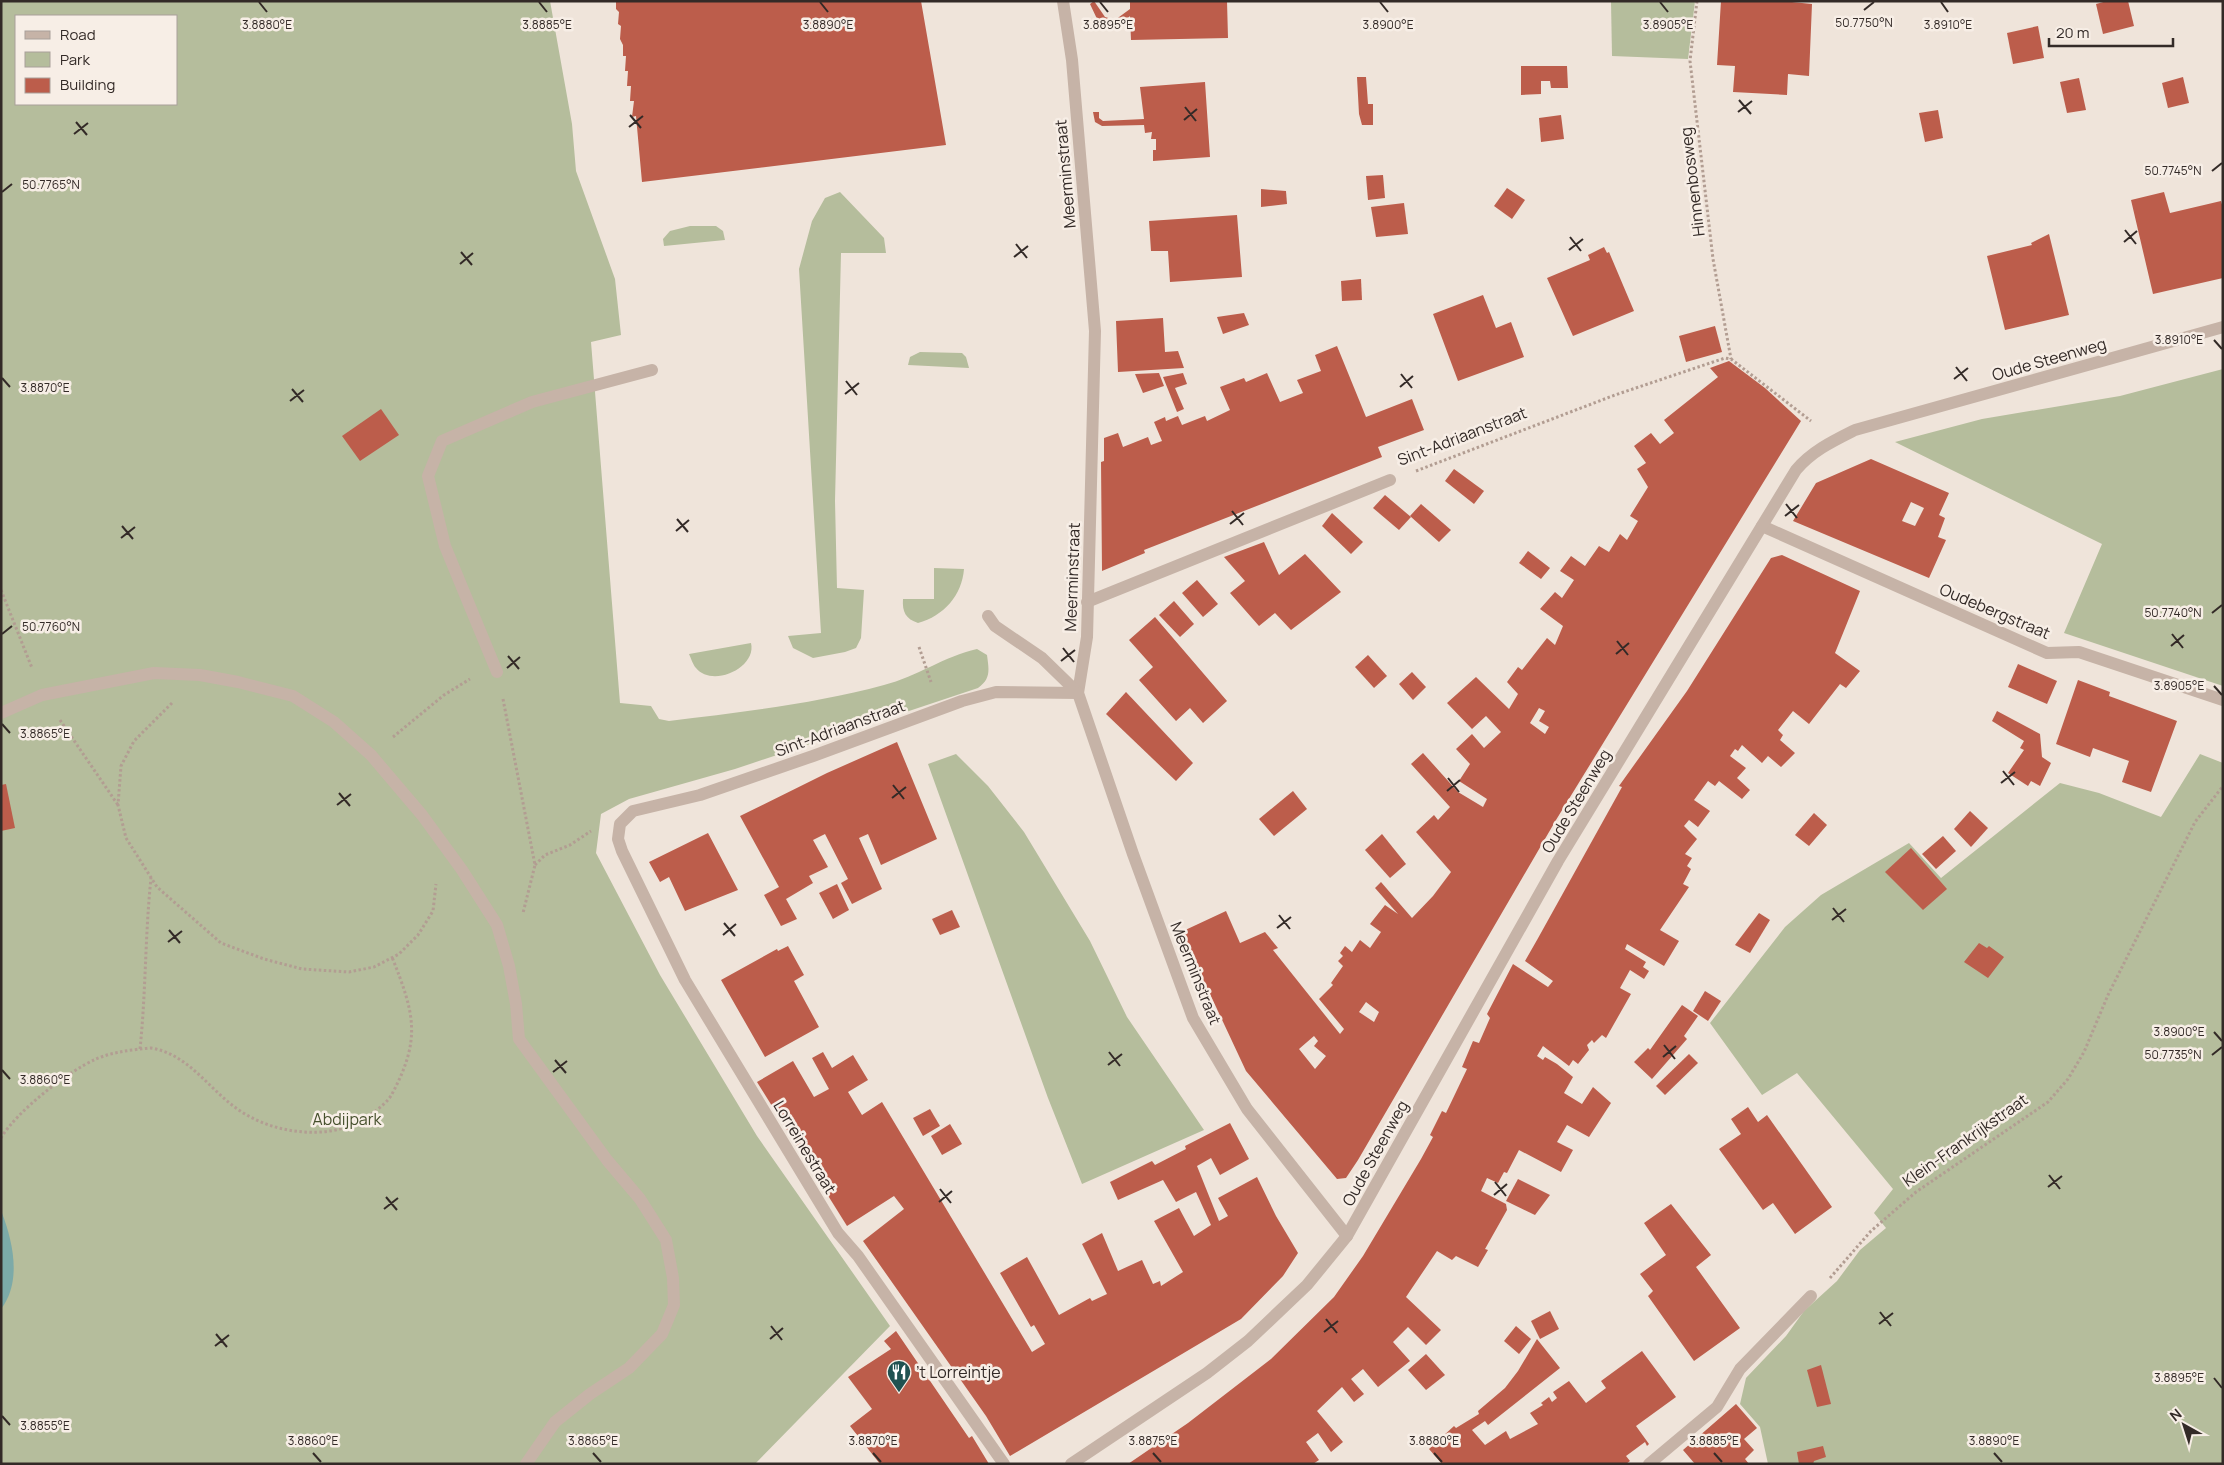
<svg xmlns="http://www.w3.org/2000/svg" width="2224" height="1465" font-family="Manrope,sans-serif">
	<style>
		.green { fill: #b5bd9c; fill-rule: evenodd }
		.water { fill: #7caaa8 }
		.building { fill: #bc5d4b; fill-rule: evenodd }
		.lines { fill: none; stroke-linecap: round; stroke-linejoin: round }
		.path { stroke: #b29d92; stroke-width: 3; stroke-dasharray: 2.5 2.5; stroke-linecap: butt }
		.minor { stroke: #c6b3a7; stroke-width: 12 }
		.ticks { fill: none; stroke: #332a27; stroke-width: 2 }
		.labels { text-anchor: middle; stroke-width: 5; stroke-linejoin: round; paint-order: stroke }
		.street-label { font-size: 16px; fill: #332a27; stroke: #f7eee6 }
		.park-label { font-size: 16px; fill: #46502d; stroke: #f7eee6 }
		.poi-label { font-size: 16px; fill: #332a27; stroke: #f7eee6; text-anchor: start }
		.ticks-label { font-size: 12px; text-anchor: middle; fill: #332a27; stroke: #f7eee6; stroke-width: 5; stroke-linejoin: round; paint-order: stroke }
	</style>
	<rect width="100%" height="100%" fill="#efe4da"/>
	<!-- green -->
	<g class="green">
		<path d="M1,1h549l22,123 4,47 39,108 6,56 -30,7 29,361 31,3 8,13 10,2c72,-9 145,-17 215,-36 32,-8 61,-29 93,-36l10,6c2,15 4,24 -9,33l-243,81 -106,30 -28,15 -5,39 64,122 97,161 133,190 -135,138h-754zM16,16h160v88h-160z"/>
		<polygon points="1611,1 1695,1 1688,59 1612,56"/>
		<polygon points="840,192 884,238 886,253 841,253 835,501 837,588 864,590 861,638 856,648 845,652 813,658 793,648 788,636 821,633 799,269 812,221 825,198"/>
		<polygon points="690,226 716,226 723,231 725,240 664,246 663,239 670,231"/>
		<polygon points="920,352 962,353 966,357 969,368 908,365 910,357"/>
		<polygon points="2223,369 2223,686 2064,633 2102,544 1895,442 1982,419 2120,396"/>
		<path d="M934,568l30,1c-2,26 -20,47 -46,54 -12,-4 -16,-11 -15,-24h31z"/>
		<path d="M751,643c6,25 -39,45 -55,25 -3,-3 -5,-10 -7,-14z"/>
		<polygon points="956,754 988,786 1024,832 1090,941 1127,1017 1204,1130 1082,1184 1048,1098 928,764"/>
		<polygon points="2200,754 2223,763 2223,1464 1768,1464 1760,1427 1740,1404 1746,1378 1786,1336 1804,1311 1837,1281 1860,1250 1886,1228 1874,1213 1893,1189 1797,1073 1762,1095 1710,1023 1785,927 1821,895 1909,843 1941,878 2060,783 2099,793 2161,817"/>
	</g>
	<!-- water -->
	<path class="water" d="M2,1213c11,29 20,69 -1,96z"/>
	<!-- building -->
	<g class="building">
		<polygon points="616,1 921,1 946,145 642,182 636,116 632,117 634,101 630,101 631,86 627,86 628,71 625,71 626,56 623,56 623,45 620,39 621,26 618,24 619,12 616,9"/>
		<polygon points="1094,1 1105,17 1115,20 1130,9 1130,1 1227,1 1228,38 1131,40 1130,16 1122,24 1115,26 1105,25 1098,21 1090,4"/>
		<polygon points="1721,1 1782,1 1812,4 1809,76 1788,74 1787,95 1733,92 1735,66 1717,65"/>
		<polygon points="2107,1 2128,1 2134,26 2103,34 2096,4"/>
		<polygon points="2038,26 2044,58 2013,64 2007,33"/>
		<polygon points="1521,66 1567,66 1568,88 1551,88 1550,81 1541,81 1541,94 1521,95"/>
		<polygon points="1357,77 1366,77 1368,104 1373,104 1373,125 1362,125 1359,114"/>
		<polygon points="2183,77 2189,103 2168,108 2162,83"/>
		<polygon points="2079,78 2086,110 2067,113 2060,82"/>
		<polygon points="1205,82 1210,157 1153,161 1153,150 1156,150 1156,139 1151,139 1152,132 1145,133 1144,125 1102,126 1095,122 1093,112 1099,112 1099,118 1103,121 1144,119 1140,87"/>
		<polygon points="1938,110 1943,138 1925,142 1919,113"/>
		<polygon points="1561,115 1564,139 1541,142 1539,118"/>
		<polygon points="1383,175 1385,198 1368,200 1366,176"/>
		<polygon points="1507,188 1525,200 1512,219 1494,206"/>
		<polygon points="1261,189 1286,191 1287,204 1261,207"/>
		<polygon points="2164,192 2170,213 2221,201 2223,208 2223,278 2153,294 2131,200"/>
		<polygon points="1404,203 1408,234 1376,237 1371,207"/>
		<polygon points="1237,215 1242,277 1170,282 1168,251 1151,251 1149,221"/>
		<polygon points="2049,234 2069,315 2005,330 1987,256 2032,245 2031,243"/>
		<polygon points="1604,247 1607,253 1609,252 1634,311 1573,336 1547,278 1590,260 1588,255"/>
		<polygon points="1361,279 1362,300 1342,301 1341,281"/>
		<polygon points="1483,295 1496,328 1511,322 1524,357 1458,381 1433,314"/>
		<polygon points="1244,313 1249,325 1223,334 1217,317"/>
		<polygon points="1163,318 1165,352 1178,351 1184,368 1118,372 1116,321"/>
		<polygon points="1715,326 1722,352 1686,362 1679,336"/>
		<polygon points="1337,346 1366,417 1412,399 1424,430 1378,447 1382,457 1144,550 1145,553 1102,571 1101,462 1104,461 1104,438 1118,433 1123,447 1148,437 1151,445 1162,441 1154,422 1165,417 1166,421 1178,416 1182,425 1205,416 1207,421 1230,410 1220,387 1244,378 1246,382 1267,373 1280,402 1303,393 1297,380 1321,371 1315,355"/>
		<path d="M1729,361l36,27 36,33 -245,399 -198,340 -12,18 -9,1 -91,-108 -65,-139 45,-21 14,32 25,-11 13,16 -5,2 67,84 4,-5 -25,-30 14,-14 -2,-2 12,-17 -5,-5 5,-5 -3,-3 5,-7 7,6 8,-12 10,8 11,-16 -11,-8 15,-19 13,9 -23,-26 6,-6 31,36 21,-22 18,-24 -35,-40 18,-17 4,5 12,-13 -39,-43 12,-11 35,39 25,15 4,-8 -28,-18 11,-17 -14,-15 16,-15 12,14 17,-16 -15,-16 -14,13 -25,-26 29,-26 33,32 9,-15 -11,-12 11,-15 4,3 25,-32 8,7 8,-19 -23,-17 15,-17 7,6 12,-18 -14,-9 11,-15 14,10 14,-20 10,6 11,-18 7,6 11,-19 -8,-5 18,-29 -11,-18 9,-6 -12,-17 17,-13 9,11 14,-11 -10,-13 54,-43 -8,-9zM1539,708l6,3 -6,10 10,6 -4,7 -15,-11zM1366,1002l13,10 -5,10 -15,-10zM1314,1036l4,5 -4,5 12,10 -11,13 -16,-20z"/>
		<polygon points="1159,373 1164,386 1143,393 1135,374"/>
		<polygon points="1183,373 1187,384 1175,388 1184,409 1177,412 1163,377"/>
		<polygon points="381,409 399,435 360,461 342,436"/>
		<path d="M1871,459l78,34 -10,22 6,3 -7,19 8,3 -17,38 -136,-57 23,-38zM1911,502l13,6 -9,18 -13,-5z"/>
		<polygon points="1454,469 1484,491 1474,504 1445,481"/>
		<polygon points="1385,495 1411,517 1399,530 1373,508"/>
		<polygon points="1421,504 1451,530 1439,542 1410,516"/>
		<polygon points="1332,513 1363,542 1351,554 1322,526"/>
		<polygon points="1264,542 1279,575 1305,554 1341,592 1291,630 1275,613 1259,626 1230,593 1245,581 1224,557"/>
		<polygon points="1528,551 1550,568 1541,579 1519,563"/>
		<polygon points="1782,555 1860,591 1835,653 1860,671 1846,688 1840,684 1809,724 1793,711 1778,730 1783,735 1780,740 1795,753 1781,767 1768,756 1762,763 1742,745 1738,751 1735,749 1730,756 1746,768 1737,778 1750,790 1742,799 1719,781 1715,786 1708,781 1694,800 1710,811 1698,827 1689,820 1684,826 1697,839 1685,854 1692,858 1687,866 1691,869 1683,884 1689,887 1660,930 1679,941 1664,966 1627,944 1625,949 1646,962 1643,967 1649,971 1644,979 1630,970 1620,988 1631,994 1606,1038 1602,1035 1594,1043 1592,1040 1587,1045 1589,1050 1578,1064 1573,1060 1569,1066 1543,1046 1537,1056 1543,1060 1545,1057 1557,1064 1573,1077 1564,1093 1582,1104 1593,1087 1611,1103 1589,1137 1567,1125 1557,1142 1573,1150 1561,1172 1519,1150 1507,1173 1504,1172 1498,1183 1487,1178 1481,1191 1506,1204 1507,1210 1485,1249 1488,1250 1478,1267 1456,1256 1452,1260 1437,1251 1406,1297 1441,1330 1426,1345 1408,1327 1393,1342 1410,1361 1378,1387 1363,1369 1351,1379 1364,1394 1354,1402 1342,1387 1317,1411 1343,1442 1331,1452 1318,1433 1306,1442 1319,1460 1313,1464 1128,1464 1188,1423 1271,1359 1334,1297 1363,1256 1421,1159 1433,1137 1430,1135 1442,1111 1446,1113 1467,1069 1462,1067 1473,1041 1479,1043 1490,1018 1487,1014 1513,964 1548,987 1553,981 1525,961 1537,940 1622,787 1619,786 1687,691 1771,558"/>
		<polygon points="1197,580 1218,604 1203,617 1182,593"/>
		<polygon points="1174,601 1194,624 1180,637 1159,615"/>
		<polygon points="1155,617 1227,701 1203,723 1190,708 1176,721 1139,680 1153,667 1129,640"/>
		<polygon points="1368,655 1387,676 1374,688 1355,667"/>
		<polygon points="2018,664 2057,681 2047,704 2008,687"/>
		<polygon points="1412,672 1426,687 1413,700 1399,684"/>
		<polygon points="2078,680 2110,692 2109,696 2177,721 2151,792 2122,782 2129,761 2093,748 2090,757 2056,744"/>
		<polygon points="1126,692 1193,763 1176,781 1106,714"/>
		<polygon points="1997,711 2040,734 2042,757 2051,763 2040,786 2031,781 2028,786 2008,773 2024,750 2020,748 2024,741 1992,721"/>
		<polygon points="897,742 937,839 881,865 868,834 859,838 882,889 852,904 841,883 848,879 825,834 813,840 828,867 809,876 813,883 786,899 797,919 781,926 764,895 779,887 740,816 827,773"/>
		<polygon points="6,784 15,828 1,831 1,785"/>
		<polygon points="1293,791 1307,809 1274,836 1259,819"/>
		<polygon points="1970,811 1988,828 1971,847 1954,829"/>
		<polygon points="1814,813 1827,825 1809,846 1795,835"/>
		<polygon points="708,833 738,890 685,911 669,877 660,882 649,862"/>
		<polygon points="1382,834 1406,864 1390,878 1365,850"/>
		<polygon points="1943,836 1956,851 1936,869 1922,854"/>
		<polygon points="1911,848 1947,889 1923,910 1885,872"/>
		<polygon points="837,884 849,910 833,919 819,893"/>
		<polygon points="952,910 960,927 940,935 932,919"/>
		<polygon points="1759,913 1770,920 1750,953 1735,945"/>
		<polygon points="1979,943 1987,948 1989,946 2004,957 1988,978 1964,962"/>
		<polygon points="788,946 804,975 794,981 819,1027 765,1057 721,980 777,949 778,951"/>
		<polygon points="1705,991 1721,1001 1708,1021 1693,1011"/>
		<polygon points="1682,1005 1698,1016 1684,1036 1687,1039 1652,1079 1634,1062 1648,1048 1650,1050"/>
		<polygon points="823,1052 832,1068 853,1055 868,1080 848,1092 862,1115 882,1102 1032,1352 1045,1344 1034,1325 1031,1327 1000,1273 1027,1257 1059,1315 1090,1298 1092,1301 1107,1294 1082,1244 1102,1233 1118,1271 1142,1260 1153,1284 1160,1281 1161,1286 1183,1272 1154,1221 1179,1208 1194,1236 1211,1225 1196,1192 1176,1202 1163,1180 1118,1200 1110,1182 1152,1161 1155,1165 1186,1149 1185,1146 1230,1123 1249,1159 1220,1175 1211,1158 1197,1166 1219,1221 1228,1216 1218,1198 1257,1177 1276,1216 1298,1253 1283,1276 1241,1319 1010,1456 986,1416 863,1241 904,1209 894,1196 847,1226 757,1082 793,1061 814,1097 829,1089 812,1058"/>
		<polygon points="1689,1054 1698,1063 1665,1095 1656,1086"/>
		<polygon points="1748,1107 1758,1122 1767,1115 1832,1207 1795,1234 1773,1203 1763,1210 1719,1149 1741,1134 1731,1119"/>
		<polygon points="930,1109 940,1126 923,1136 913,1118"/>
		<polygon points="950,1124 962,1144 942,1155 931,1136"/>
		<polygon points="1518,1179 1550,1195 1535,1215 1506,1201"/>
		<polygon points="1671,1204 1711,1255 1696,1267 1740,1328 1694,1361 1648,1296 1653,1291 1640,1274 1666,1255 1644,1223"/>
		<polygon points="1550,1311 1559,1329 1540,1339 1531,1321"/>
		<polygon points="1516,1326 1531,1339 1519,1354 1504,1341"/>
		<polygon points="896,1331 969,1438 972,1436 989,1464 880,1464 850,1426 872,1409 848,1377 891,1349 884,1341"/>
		<polygon points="1537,1339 1560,1368 1488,1425 1485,1421 1472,1430 1485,1445 1506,1431 1510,1439 1538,1424 1530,1413 1543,1405 1541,1403 1549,1397 1552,1402 1557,1398 1553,1392 1569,1381 1586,1403 1606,1388 1601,1381 1642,1351 1676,1397 1636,1426 1649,1444 1647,1446 1645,1442 1626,1456 1630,1461 1626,1464 1442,1464 1429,1449 1454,1426 1456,1428 1479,1414 1478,1411 1505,1388 1518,1371"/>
		<polygon points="1426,1354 1445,1375 1426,1390 1408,1370"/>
		<polygon points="1821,1365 1831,1404 1817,1407 1807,1370"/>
		<polygon points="1736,1404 1757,1428 1744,1439 1754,1450 1745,1459 1749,1464 1695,1464 1683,1450"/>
		<polygon points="1823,1446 1826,1457 1814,1461 1813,1464 1799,1464 1797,1452"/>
	</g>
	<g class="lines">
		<!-- path -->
		<g class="path">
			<polyline points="1697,1 1690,61 1713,259 1731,359"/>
			<polyline points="1416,471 1615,395 1725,358 1731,359 1811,421"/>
			<polyline points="1,590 32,668"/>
			<polyline points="919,647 931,682"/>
			<polyline points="503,699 535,865 523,913"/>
			<polyline points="172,703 134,741 121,766 118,805 126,838 157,887 221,943 264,959 302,969 349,972 374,967 399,954 418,935 433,911 436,884"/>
			<polyline points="60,720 118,805"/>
			<polyline points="393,737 444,695 470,679"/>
			<polyline points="535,865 545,855 570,845 591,831"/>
			<path d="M140,1049c6,-57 5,-114 11,-171"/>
			<path d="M1,1138c16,-27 66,-66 95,-79 14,-6 28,-8 44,-10 3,0 7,-1 11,-1 37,6 57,40 85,60 30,22 73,30 108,20 14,-3 42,-22 48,-34 30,-56 22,-81 0,-137"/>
			<polyline points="1830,1278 1871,1231 1916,1192 2048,1102 2068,1079 2084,1052 2108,995 2195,822 2223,786"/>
		</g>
		<!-- minor -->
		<g class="minor">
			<polyline points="1063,1 1072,60 1095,331 1087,637 1078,693 1133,854 1193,1018 1247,1109 1347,1236"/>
			<polyline points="1762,526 2047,653 2079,652 2223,700"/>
			<polyline points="1087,602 1390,480"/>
			<polyline points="988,616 995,626 1042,658 1078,693"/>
			<polyline points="497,672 445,546 428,476 442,441 532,402 652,370"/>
			<polyline points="1,713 42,695 154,673 200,675 238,682 293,696 334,722 371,755 422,815 462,870 497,925 509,966 516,1004 519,1039 607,1160 640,1199 666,1240 673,1278 674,1305 662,1334 629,1368 590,1394 555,1422 526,1464"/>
			<polyline points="1004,1464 858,1256 838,1233 685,980 622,851 618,839 620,824 633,811 700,795 813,756 962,701 996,692 1078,693"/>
			<path d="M1071,1464l136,-91 41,-32 59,-56 40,-49 211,-375 238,-391c16,-19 37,-29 59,-40l368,-103"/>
			<polyline points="1649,1464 1717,1407 1740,1369 1811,1296"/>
		</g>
	</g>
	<!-- ticks -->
	<path class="ticks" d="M259,2l8,10M539,2l8,10M820,2l8,10M1100,2l8,10M1380,2l8,10M1660,2l8,10M1941,2l7,10M1864,10l10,-8M1739,100l12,14M1185,107l11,14M1738,112l14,-11M630,115l11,13M1184,120l13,-11M76,122l11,13M629,127l14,-11M74,134l14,-11M2212,171l10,-8M2,192l10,-8M2125,230l11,14M1570,237l11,14M2124,242l13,-11M1016,244l11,14M1569,250l14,-11M461,252l11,13M1014,257l14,-11M460,264l13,-11M2214,340l8,9M1956,367l11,14M1401,374l11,14M2,378l8,9M1954,379l14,-11M846,381l11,14M1400,387l13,-11M292,389l11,13M845,394l14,-11M290,401l14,-11M1786,504l11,14M1232,511l11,14M1785,516l14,-11M677,519l11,13M1230,524l14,-11M122,526l11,13M676,531l13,-11M121,538l14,-11M2212,613l10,-8M2,634l10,-8M2172,634l11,14M1617,641l11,14M2171,646l13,-11M1063,648l11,14M1616,654l13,-11M508,656l11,13M1061,661l14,-11M507,668l13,-11M2214,686l8,9M2,724l8,9M2003,771l11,14M1448,778l11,14M2001,783l14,-11M893,785l11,14M1447,791l13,-11M339,793l11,13M892,798l14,-11M337,805l14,-11M1833,908l11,14M1279,915l11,14M1832,920l14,-11M724,923l11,13M1277,928l14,-11M169,930l11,13M723,935l13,-11M168,942l14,-11M2214,1032l8,9M1664,1045l11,14M1109,1052l11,14M2212,1055l10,-8M1663,1057l13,-11M555,1060l11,13M1108,1065l14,-11M2,1070l8,9M553,1072l14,-11M2049,1175l11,14M1495,1182l11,14M2048,1187l14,-11M940,1189l11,14M1494,1195l13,-11M386,1197l11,13M939,1202l13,-11M384,1209l14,-11M1880,1312l11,14M1326,1319l11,14M1879,1324l14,-11M771,1326l11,14M1324,1332l14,-11M216,1334l11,13M770,1339l13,-11M215,1346l14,-11M2214,1378l8,10M2,1416l8,9M313,1453l8,9M593,1453l8,9M873,1453l8,9M1153,1453l8,9M1434,1453l8,9M1714,1453l8,9M1994,1453l8,9"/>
	<!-- icons -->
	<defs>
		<g id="restaurant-pin" transform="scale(1.25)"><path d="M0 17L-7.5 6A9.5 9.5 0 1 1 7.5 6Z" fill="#205251" stroke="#f7eee6"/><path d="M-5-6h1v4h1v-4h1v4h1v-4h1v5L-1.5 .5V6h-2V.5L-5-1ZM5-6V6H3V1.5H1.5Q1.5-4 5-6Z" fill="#fff"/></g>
	</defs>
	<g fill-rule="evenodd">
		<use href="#restaurant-pin" x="899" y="1372"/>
	</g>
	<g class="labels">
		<!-- street labels -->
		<g class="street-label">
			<text transform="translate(1065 174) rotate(-95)" y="6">Meerminstraat</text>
			<text transform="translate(1692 182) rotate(-97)" y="6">Hinnenbosweg</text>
			<text transform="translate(2049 359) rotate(-16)" y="6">Oude Steenweg</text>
			<text transform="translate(1462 436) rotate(-21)" y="6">Sint-Adriaanstraat</text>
			<text transform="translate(1072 577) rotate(-88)" y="6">Meerminstraat</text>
			<text transform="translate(1995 611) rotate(23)" y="6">Oudebergstraat</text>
			<text transform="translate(840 728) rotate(-20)" y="6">Sint-Adriaanstraat</text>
			<text transform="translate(1576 801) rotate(-59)" y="6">Oude Steenweg</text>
			<text transform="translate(1196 973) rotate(68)" y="6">Meerminstraat</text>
			<text transform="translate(1965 1140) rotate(-35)" y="6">Klein-Frankrijkstraat</text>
			<text transform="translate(805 1147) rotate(59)" y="6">Lorreinestraat</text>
			<text transform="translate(1375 1153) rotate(-61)" y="6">Oude Steenweg</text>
		</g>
		<!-- park labels -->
		<g class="park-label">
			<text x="347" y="1125">Abdijpark</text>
		</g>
		<!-- poi labels -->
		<g class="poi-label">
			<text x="916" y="1378">’t Lorreintje</text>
		</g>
	</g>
	<g class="ticks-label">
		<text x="1864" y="27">50.7750°N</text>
		<text x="1388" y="29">3.8900°E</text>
		<text x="267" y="29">3.8880°E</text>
		<text x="547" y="29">3.8885°E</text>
		<text x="828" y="29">3.8890°E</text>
		<text x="1108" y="29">3.8895°E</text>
		<text x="1668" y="29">3.8905°E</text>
		<text x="1948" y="29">3.8910°E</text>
		<text x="2173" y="175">50.7745°N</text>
		<text x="51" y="189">50.7765°N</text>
		<text x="2179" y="344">3.8910°E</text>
		<text x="45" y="392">3.8870°E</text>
		<text x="2173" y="617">50.7740°N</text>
		<text x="51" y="631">50.7760°N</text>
		<text x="2179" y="690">3.8905°E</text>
		<text x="45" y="738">3.8865°E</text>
		<text x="2179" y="1036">3.8900°E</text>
		<text x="2173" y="1059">50.7735°N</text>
		<text x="45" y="1084">3.8860°E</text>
		<text x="2179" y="1382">3.8895°E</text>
		<text x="45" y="1430">3.8855°E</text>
		<text x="313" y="1445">3.8860°E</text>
		<text x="593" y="1445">3.8865°E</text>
		<text x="873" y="1445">3.8870°E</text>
		<text x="1153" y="1445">3.8875°E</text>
		<text x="1434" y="1445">3.8880°E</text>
		<text x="1714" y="1445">3.8885°E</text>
		<text x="1994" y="1445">3.8890°E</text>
	</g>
	<!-- border -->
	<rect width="2224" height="1465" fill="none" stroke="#332a27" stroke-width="5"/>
	<!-- legend -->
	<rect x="15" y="15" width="162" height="90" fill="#f7eee6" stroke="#a9a09a"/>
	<rect x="25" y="31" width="25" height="8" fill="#c6b3a7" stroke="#a9a09a"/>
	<text x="60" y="40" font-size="15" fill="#332a27">Road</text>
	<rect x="25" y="52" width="25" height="15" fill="#b5bd9c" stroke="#a9a09a"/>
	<text x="60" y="65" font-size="15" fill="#332a27">Park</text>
	<rect x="25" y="78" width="25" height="15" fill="#bc5d4b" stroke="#a9a09a"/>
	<text x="60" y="90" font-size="15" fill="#332a27">Building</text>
	<!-- north arrow -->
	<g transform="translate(2184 1425) rotate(321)" stroke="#f7eee6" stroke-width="4" paint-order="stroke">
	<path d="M0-4L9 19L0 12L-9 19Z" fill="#332a27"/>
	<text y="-8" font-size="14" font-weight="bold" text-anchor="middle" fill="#332a27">N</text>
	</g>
	<!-- scale -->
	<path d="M2049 38v8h124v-8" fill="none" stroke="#332a27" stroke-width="2.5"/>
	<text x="2056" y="38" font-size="15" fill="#332a27" stroke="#f7eee6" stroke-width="4" paint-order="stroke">20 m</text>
</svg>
